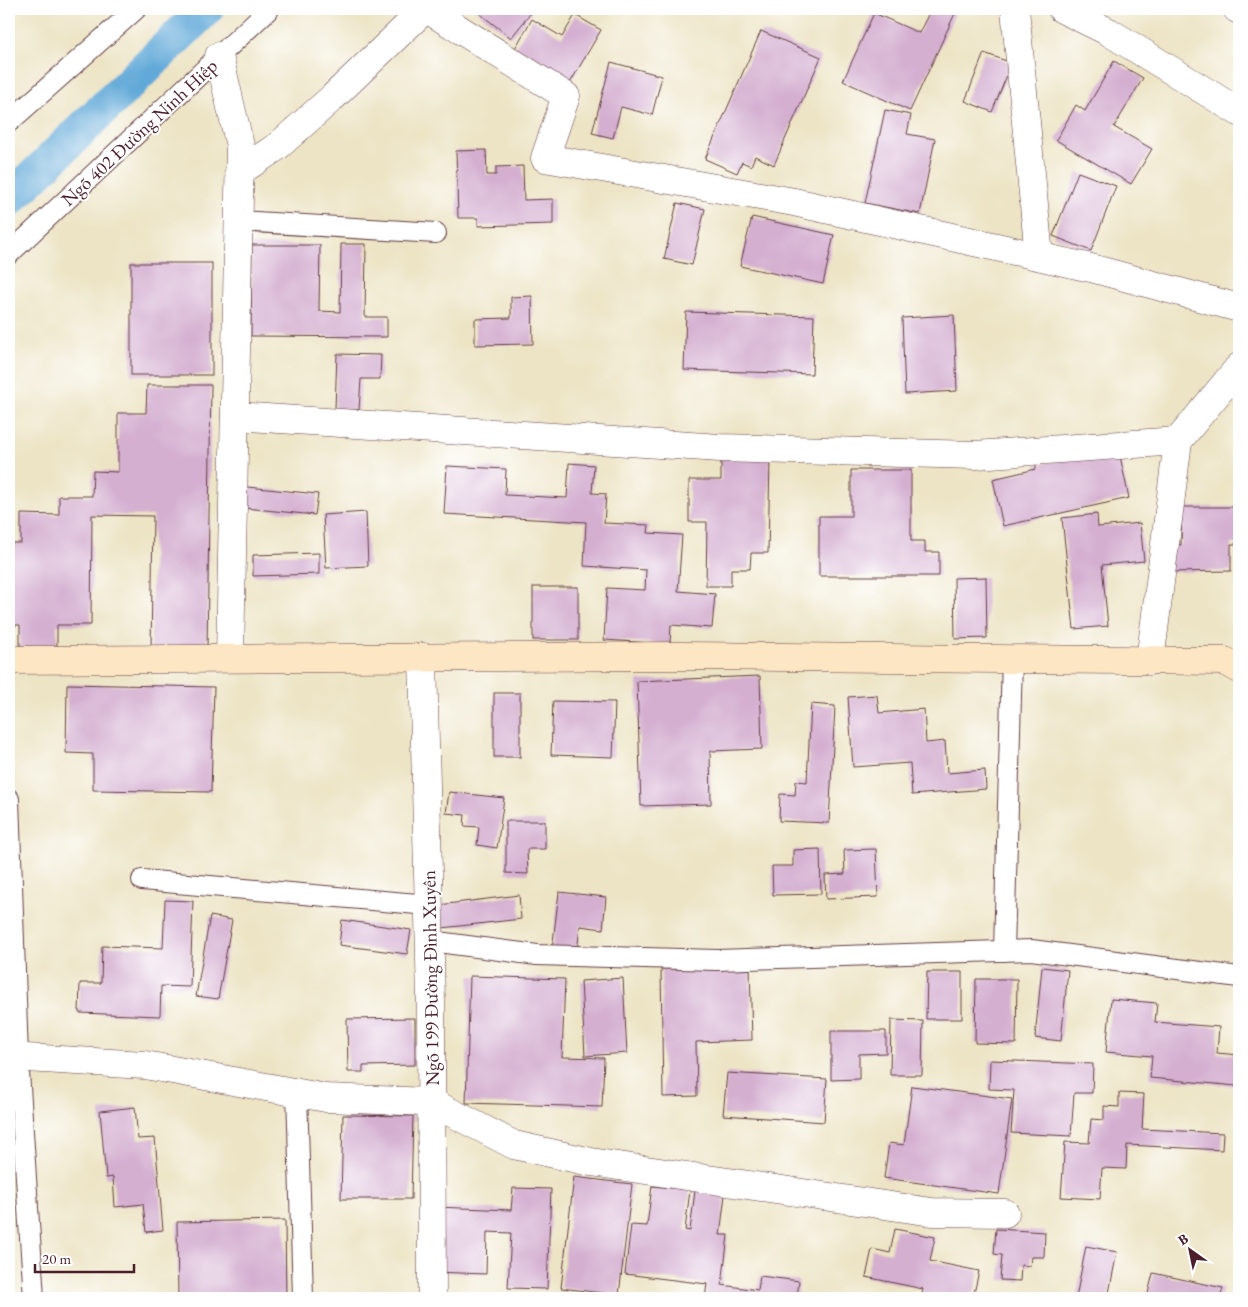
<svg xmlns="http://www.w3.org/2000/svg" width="1248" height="1307" font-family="'EB Garamond',serif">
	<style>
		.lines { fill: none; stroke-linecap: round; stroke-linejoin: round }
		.canal { stroke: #61a9d8; stroke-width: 35 }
		.building { fill: #d4afd0 }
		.lane-casing { stroke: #623d42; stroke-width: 22 }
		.street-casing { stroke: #623d42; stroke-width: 29 }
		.secondary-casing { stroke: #623d42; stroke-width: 29 }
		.lane { stroke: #fff; stroke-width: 20 }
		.street { stroke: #fff; stroke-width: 28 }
		.secondary { stroke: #fce6c4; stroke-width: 28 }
		.labels { text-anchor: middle; stroke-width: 4; stroke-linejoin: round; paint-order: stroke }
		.street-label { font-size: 19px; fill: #4a1f2b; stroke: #fff }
	</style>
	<rect width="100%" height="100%" fill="#fff"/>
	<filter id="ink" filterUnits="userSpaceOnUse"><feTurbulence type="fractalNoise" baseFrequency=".02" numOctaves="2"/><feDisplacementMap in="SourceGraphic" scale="10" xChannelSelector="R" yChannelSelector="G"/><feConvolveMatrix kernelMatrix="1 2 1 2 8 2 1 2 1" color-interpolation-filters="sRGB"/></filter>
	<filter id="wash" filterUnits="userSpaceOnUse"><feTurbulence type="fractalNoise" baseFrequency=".0096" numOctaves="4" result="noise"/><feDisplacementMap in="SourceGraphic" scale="20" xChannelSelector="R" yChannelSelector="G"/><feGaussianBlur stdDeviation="1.12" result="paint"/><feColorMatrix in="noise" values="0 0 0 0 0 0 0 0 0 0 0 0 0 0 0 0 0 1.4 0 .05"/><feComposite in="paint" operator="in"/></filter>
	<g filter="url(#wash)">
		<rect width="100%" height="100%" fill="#ede4c5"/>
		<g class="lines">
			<!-- canal -->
			<polyline class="canal" points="9,200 206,9"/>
		</g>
		<g id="blocks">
			<!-- building -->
			<g class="building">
				<polygon points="474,9 534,9 511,38"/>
				<polygon points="931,9 957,9 910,111 843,81 874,13 919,33"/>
				<polygon points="575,15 601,30 570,83 514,50 532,19 562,37"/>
				<polygon points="761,31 821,57 774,165 755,156 751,166 742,162 737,173 705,159"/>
				<polygon points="984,53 1012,63 992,112 965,101"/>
				<polygon points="1114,61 1143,78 1114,127 1152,149 1131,184 1056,140 1076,105 1085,111"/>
				<polygon points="611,62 662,76 652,115 621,107 613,138 592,133"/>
				<polygon points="885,110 911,115 907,134 935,139 920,214 865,203"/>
				<polygon points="486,150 487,175 496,175 496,167 523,166 524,200 553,199 553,224 478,226 478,218 458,218 456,151"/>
				<polygon points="1078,172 1116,186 1091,251 1053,236"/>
				<polygon points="677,203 705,209 692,265 664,259"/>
				<polygon points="752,217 834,235 823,284 740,266"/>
				<polygon points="341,244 366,244 365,317 387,317 387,337 251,336 252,245 320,245 319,311 340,312"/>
				<rect x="131" y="263" width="81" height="112"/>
				<polygon points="532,296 533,344 475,345 475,319 511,318 511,297"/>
				<polygon points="686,312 814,316 812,374 684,370"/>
				<polygon points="954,315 957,391 905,394 902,318"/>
				<polygon points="337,354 381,355 380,379 361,379 359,410 335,409"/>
				<polygon points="147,385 211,385 207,650 151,650 153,516 92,515 91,625 57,625 57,657 20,657 20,625 9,625 9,543 21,543 21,514 59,515 59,496 92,496 93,471 118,472 118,413 146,413"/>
				<polygon points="1118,447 1129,498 1003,526 993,479 1036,469 1036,465"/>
				<polygon points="721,458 770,459 768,553 751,553 750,569 731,569 731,586 706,586 707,522 689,522 689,480 721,480"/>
				<polygon points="569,463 594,465 592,493 606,494 604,523 649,525 648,533 682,535 678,591 715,594 712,628 671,625 670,644 604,640 607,588 645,590 646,570 584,566 586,522 444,514 447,466 506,469 505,495 567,498"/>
				<polygon points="851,470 911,470 911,541 925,541 925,552 939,552 939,576 819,576 819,516 851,516"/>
				<polygon points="247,487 318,494 315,515 245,508"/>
				<polygon points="1182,507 1239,507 1239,544 1231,544 1231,571 1169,572 1169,544 1181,545"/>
				<polygon points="366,512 368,566 326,568 323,515"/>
				<polygon points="1097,514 1098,527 1140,523 1144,561 1102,565 1108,626 1074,629 1062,518"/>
				<polygon points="319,553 319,574 253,576 253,555"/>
				<polygon points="986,577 987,638 955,639 954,578"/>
				<rect x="533" y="587" width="45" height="53"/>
				<polygon points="760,676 762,749 710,751 711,804 641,806 637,681"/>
				<polygon points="67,684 214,687 211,792 93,790 93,754 66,753"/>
				<rect x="494" y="693" width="26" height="64"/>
				<polygon points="877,695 879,713 924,709 926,743 945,741 947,773 985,770 986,789 912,795 910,763 853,767 848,697"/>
				<polygon points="553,701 615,702 613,757 551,755"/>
				<polygon points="811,704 835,706 829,823 779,821 780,794 795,795 796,781 807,782"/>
				<polygon points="449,792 504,798 497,848 477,845 479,827 464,826 465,815 446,813"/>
				<polygon points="506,821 545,821 545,849 527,849 528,874 506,873"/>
				<polygon points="820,849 821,894 773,895 772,866 793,866 793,850"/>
				<polygon points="876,849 878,897 826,899 825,875 845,874 844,850"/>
				<polygon points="559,892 606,897 603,929 580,926 577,953 552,950"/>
				<polygon points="519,895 521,919 442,928 439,905"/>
				<polygon points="165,900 193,901 190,987 161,986 160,1016 79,1013 80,983 101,983 102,946 163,948"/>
				<polygon points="210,916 232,920 218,999 196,996"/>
				<polygon points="342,920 411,930 407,954 339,945"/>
				<polygon points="1042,967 1068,970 1061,1041 1035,1038"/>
				<polygon points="750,968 752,1040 696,1042 697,1096 663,1097 661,969"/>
				<polygon points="927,972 962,972 962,1019 926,1019"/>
				<polygon points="470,976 565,979 562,1057 604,1058 602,1107 466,1103"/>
				<polygon points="623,978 627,1053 585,1056 581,981"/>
				<polygon points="976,979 1017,979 1016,1044 975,1043"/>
				<polygon points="1111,999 1157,1003 1155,1022 1219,1027 1217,1053 1239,1055 1237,1086 1150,1078 1152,1056 1106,1052"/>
				<polygon points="415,1018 415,1065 363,1066 363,1072 348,1072 347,1019"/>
				<polygon points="891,1020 923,1021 922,1075 890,1075"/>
				<polygon points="831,1031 886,1031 886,1053 859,1054 859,1079 831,1080"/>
				<polygon points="990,1060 1093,1064 1092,1093 1074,1093 1071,1136 1011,1133 1014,1090 989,1089"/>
				<polygon points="727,1073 827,1079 824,1122 723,1115"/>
				<polygon points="912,1086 1012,1099 999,1194 884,1178 889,1143 904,1145"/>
				<polygon points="1119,1093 1144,1094 1142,1129 1223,1133 1222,1150 1127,1145 1126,1169 1102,1168 1100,1199 1061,1197 1065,1142 1089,1143 1091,1119 1104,1120 1104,1106 1119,1107"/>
				<polygon points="135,1107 138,1139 155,1138 163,1230 146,1232 143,1204 115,1207 113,1177 106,1178 100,1111"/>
				<polygon points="343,1115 413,1116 411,1199 341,1199"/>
				<polygon points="574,1177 632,1184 619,1295 561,1288"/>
				<polygon points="652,1186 690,1190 685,1230 690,1231 695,1191 725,1195 720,1235 728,1235 722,1285 758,1290 760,1276 799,1281 797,1298 705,1298 707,1284 625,1274 631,1225 647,1226"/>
				<polygon points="513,1188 551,1189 547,1289 508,1288 511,1233 487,1232 486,1274 434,1272 436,1207 511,1210"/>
				<polygon points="285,1220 286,1298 178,1298 177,1222"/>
				<polygon points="895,1229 935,1237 930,1261 979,1271 973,1298 921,1298 923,1289 866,1277 872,1249 890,1253"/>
				<polygon points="996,1229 1045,1232 1044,1257 1031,1257 1030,1266 1021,1265 1020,1281 1000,1280 1002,1255 994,1254"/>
				<polygon points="1086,1246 1117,1252 1108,1298 1076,1298"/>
				<polygon points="1153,1273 1223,1288 1220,1298 1147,1298"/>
			</g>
		</g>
	</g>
	<g filter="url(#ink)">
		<use href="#blocks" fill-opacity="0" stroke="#623d42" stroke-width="1"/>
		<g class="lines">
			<!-- lane casing -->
			<g class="lane-casing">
				<g id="lane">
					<polyline points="9,122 136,9"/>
					<polyline points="238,221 436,233"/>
					<polyline points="9,254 269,9"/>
					<polyline points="9,799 18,1057 34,1298"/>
					<polyline points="142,880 429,905"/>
					<polyline points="430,941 537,955 717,960 1031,950 1239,977"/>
					<polyline points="1004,951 1012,659"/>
					<polyline points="297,1092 303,1298"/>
				</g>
			</g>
			<!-- street casing -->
			<g class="street-casing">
				<g id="street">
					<polyline points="427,9 566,96 545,158 794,202 1091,268 1239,308"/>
					<polyline points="1015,9 1039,256"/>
					<polyline points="1062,9 1109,32 1239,112"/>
					<polyline points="1237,9 1239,10"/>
					<polyline points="219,56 240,146 230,658"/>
					<polyline points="239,172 278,146 332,98 425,9"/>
					<polyline points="235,416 720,448 975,455 1178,441"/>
					<polyline points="423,657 431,1002 432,1298"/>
					<polyline points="1150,661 1178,441 1239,367"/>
					<polyline points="9,1057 145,1065 326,1098 431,1102 514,1145 591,1162 932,1212 1005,1213"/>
				</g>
			</g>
			<!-- secondary casing -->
			<g class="secondary-casing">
				<polyline id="secondary" points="9,660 680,656 1225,661 1239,669"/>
			</g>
			<!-- lane -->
			<use href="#lane" class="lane"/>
			<!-- street -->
			<use href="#street" class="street"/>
			<!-- secondary -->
			<use href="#secondary" class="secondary"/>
		</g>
	</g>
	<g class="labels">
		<!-- street labels -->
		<g class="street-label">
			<text transform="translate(139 132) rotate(-43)" y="7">Ngõ 402 Đường Ninh Hiệp</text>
			<text transform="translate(430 978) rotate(-91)" y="7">Ngõ 199 Đường Đình Xuyên</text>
		</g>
	</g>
	<!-- margin -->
	<rect width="1248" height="1307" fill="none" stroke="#fff" stroke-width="30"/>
	<!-- north arrow -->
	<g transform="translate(1190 1250) rotate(327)" stroke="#ffffff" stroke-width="4" paint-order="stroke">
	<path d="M0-4L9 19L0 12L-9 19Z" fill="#4a1f2b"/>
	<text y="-8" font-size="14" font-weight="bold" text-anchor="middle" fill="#4a1f2b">B</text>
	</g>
	<!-- scale -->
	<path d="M35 1264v8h99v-8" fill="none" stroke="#4a1f2b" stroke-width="2.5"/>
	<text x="42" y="1264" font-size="15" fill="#4a1f2b" stroke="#ffffff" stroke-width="4" paint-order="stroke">20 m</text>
</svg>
